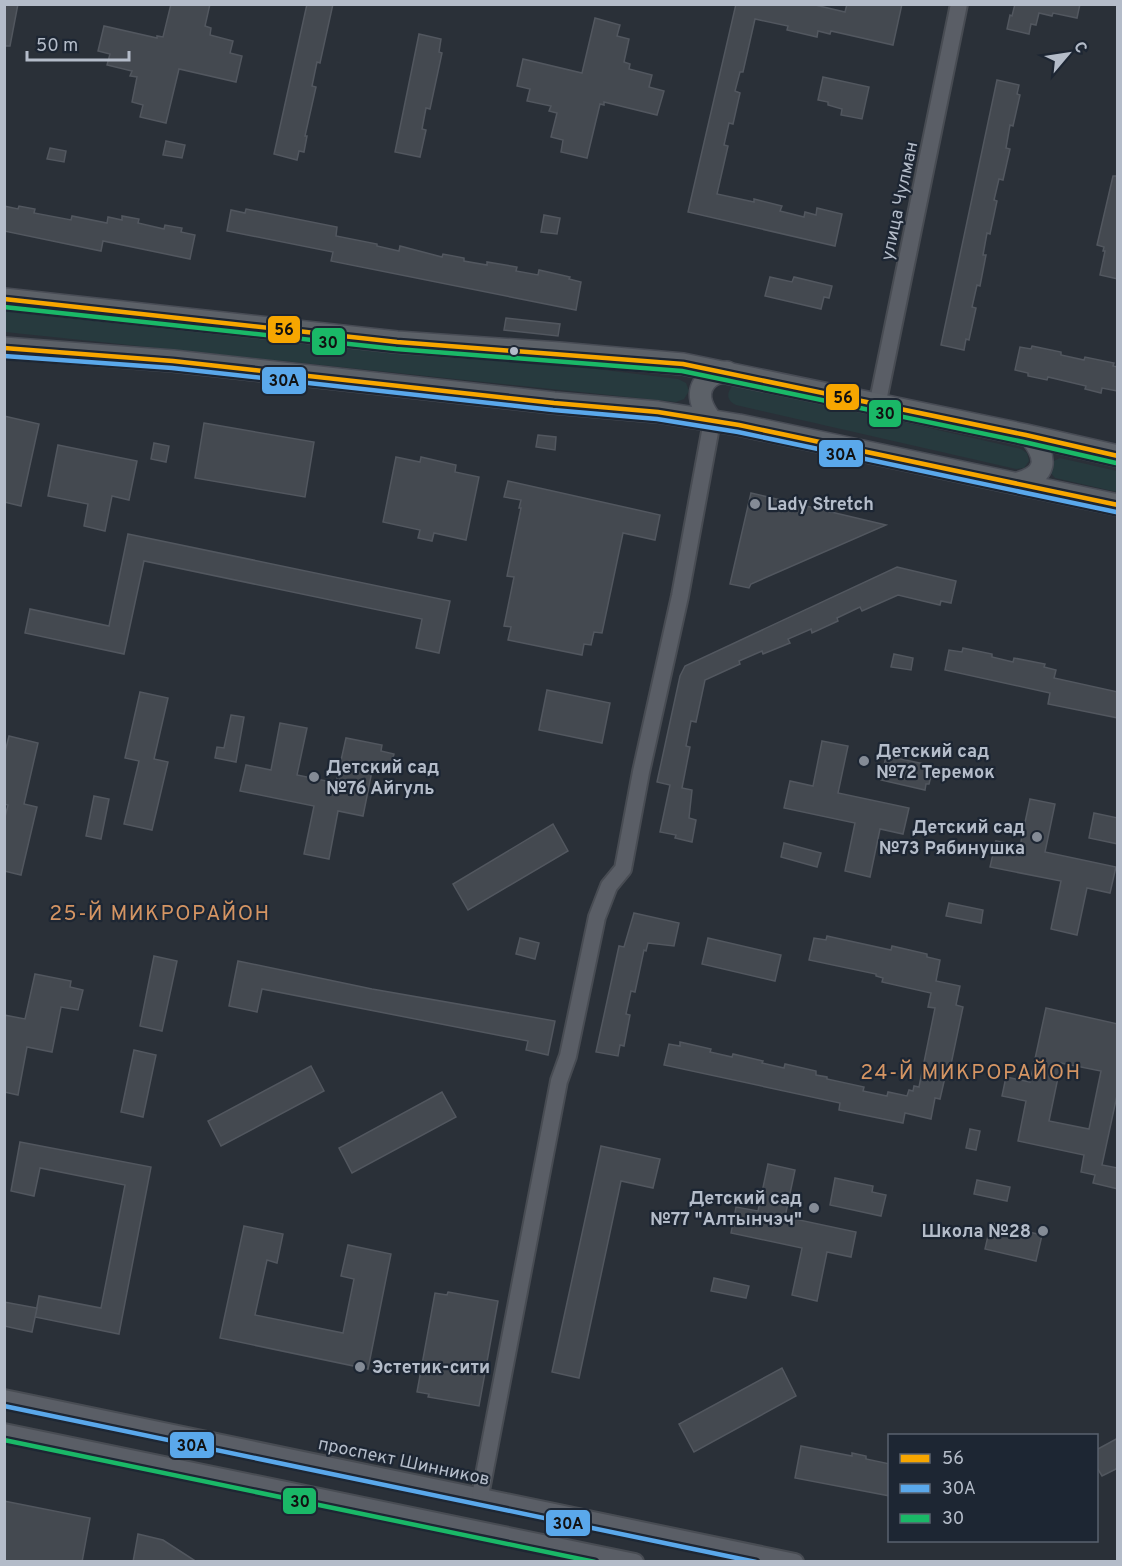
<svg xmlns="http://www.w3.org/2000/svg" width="1122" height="1566" font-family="Overpass,sans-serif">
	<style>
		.green { fill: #273a3e }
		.building { fill: #444950; stroke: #52575f; stroke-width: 1.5; fill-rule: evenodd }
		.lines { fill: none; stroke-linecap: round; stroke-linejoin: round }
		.minor-casing { stroke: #484c53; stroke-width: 20 }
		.major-casing { stroke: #484c55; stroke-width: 24 }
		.minor { stroke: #5a5e66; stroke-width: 16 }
		.major { stroke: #5c6168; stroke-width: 21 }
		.bus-1-casing { stroke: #1d2633; stroke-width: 9 }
		.bus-2-casing { stroke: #1d2633; stroke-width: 9 }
		.bus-3-casing { stroke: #1d2633; stroke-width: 9 }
		.bus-1 { stroke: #f7a600; stroke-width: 4.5 }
		.bus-2 { stroke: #5aa8eb; stroke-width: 4.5 }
		.bus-3 { stroke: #1ab867; stroke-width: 4.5 }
		.bus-dot { fill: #b4bcc9; stroke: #1d2633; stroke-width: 2 }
		.poi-dot { fill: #848b96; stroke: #1d2633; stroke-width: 2 }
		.labels { text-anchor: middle; stroke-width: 4.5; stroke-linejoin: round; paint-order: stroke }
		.street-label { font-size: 18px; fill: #b4bcc9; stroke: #1d2633 }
		.poi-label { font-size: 18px; font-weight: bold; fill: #b4bcc9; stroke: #1d2633; text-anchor: start }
		.quarter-label { font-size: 21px; letter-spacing: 1.5px; fill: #d59563; stroke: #1d2633 }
		.line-badge { stroke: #1d2633; stroke-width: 2 }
		.pale-badge-label { font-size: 16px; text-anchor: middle; font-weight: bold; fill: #111 }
	</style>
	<rect width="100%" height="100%" fill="#2a3038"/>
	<!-- green -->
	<g class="green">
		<polygon points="4,307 193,320 678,379 686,383 689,391 684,399 676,402 5,332"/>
		<path d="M734,385h6l281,64 6,4 2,8 -5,7 -8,1 -280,-64c-10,-4 -10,-14 -2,-20z"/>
		<polygon points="1060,458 1117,471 1117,492 1055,478 1050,472 1051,462"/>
	</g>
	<!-- building -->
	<g class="building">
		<polygon points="4,4 18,4 10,46 4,46"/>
		<polygon points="171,4 210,4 205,26 211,28 210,35 233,41 230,53 242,56 236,82 179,69 166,123 140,117 143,105 132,102 137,77 130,76 132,71 107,65 110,54 98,51 104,26 157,38 157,36 163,37"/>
		<polygon points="307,4 333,4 320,63 317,62 312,86 316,87 305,136 307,136 304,152 299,151 297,160 274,154"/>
		<polygon points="736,4 811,4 845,12 847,4 902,4 893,45 831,31 830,34 818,31 817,37 787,30 788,26 755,19 743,72 740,72 735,91 740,93 733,124 729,123 724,145 728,146 717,194 754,202 754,199 782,206 780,211 804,217 805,212 816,215 817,208 842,214 835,246 688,212"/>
		<polygon points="1015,4 1080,4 1077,18 1053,13 1052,16 1039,13 1036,25 1031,24 1029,34 1007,29 1010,15 1012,16"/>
		<polygon points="595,18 620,25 617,36 629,39 624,62 630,64 629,69 652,75 649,87 664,91 657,115 604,102 604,105 600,104 587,158 561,152 563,140 551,137 557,113 549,111 551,106 527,101 530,89 517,86 523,59 582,73"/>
		<polygon points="419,34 441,39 439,52 442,53 430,109 426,108 422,129 426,130 420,157 395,152"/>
		<polygon points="823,77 869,87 862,119 841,115 842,109 828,105 828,102 818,100"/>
		<polygon points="997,80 1019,85 1017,94 1020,95 1013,126 1010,125 1006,148 1010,149 1003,180 999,179 994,200 997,201 990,234 987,233 983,255 986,255 980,286 977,285 972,307 976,308 969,340 966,339 964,350 941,345"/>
		<polygon points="166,141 185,145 182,158 163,155"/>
		<polygon points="50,148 66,151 64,162 47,159"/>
		<polygon points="1113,176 1118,176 1118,279 1100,275 1105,251 1103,251 1104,247 1097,245"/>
		<polygon points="4,206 18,209 19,206 35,209 34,213 71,220 72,216 107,223 108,217 122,220 122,216 139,219 138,223 164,229 165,225 182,228 181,232 195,235 190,259 103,241 101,251 4,231"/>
		<polygon points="246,209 337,227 336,236 377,244 377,246 399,251 400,246 442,257 443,254 464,258 464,261 487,265 487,262 517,267 516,271 538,275 539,270 570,277 569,279 581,282 576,310 331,261 333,252 227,231 231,210 245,213"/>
		<polygon points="544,215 560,218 557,234 541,232"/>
		<polygon points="770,277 792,282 794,277 832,286 829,298 824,297 821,309 765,296"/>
		<polygon points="506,318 560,324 558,336 504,330"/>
		<polygon points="1032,346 1061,352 1061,355 1084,360 1085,357 1114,363 1113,366 1118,367 1118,391 1102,388 1101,393 1085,389 1086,386 1048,377 1047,380 1028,376 1028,373 1015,370 1020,347 1031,349"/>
		<polygon points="4,416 39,424 21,506 4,502"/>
		<polygon points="204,423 314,442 305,497 195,478"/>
		<polygon points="538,435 556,437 555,450 536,447"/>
		<polygon points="154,443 169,446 166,462 151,459"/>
		<polygon points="58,445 137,461 129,500 112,496 105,531 84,526 88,504 48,496"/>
		<polygon points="396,457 420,462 421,457 456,465 455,472 479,477 466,540 434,533 432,541 418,538 420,530 383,522"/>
		<polygon points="508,481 660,515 655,540 623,533 602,633 594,632 591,645 584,644 582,655 508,640 511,627 504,626 514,577 507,576 521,508 519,508 521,500 504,497"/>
		<polygon points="751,493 886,525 751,584 749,588 730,584"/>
		<polygon points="128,534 450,601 439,653 416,648 422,619 144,561 124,654 25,633 30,609 109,626"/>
		<polygon points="897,567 956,581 951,603 941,601 940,605 898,595 862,611 860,607 837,618 838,621 812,633 811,629 788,639 790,643 763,654 762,651 739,661 740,664 705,680 696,722 691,721 686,746 690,747 682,788 692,790 689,818 696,820 692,842 675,838 676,835 660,832 670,785 657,782 680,676 685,666"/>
		<polygon points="963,648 992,654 992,657 1013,662 1014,658 1045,664 1044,667 1056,670 1054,678 1118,692 1118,718 1048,704 1050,693 945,670 949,650 962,652"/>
		<polygon points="894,654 913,658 911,670 891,667"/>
		<polygon points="547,690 610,703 602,743 539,730"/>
		<polygon points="140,692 168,698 154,759 168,762 152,830 124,824 139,761 125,758"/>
		<polygon points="231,715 244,717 236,762 215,758 217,747 224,748"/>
		<polygon points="280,723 307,728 297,775 336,783 346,738 382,745 381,751 394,754 389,774 372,771 363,816 338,811 329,859 304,854 314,806 240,791 246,765 271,770"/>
		<polygon points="9,736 38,743 24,804 37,807 21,875 4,871 4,821 8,805 4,804 4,756"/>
		<polygon points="822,741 848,746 838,793 909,808 903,834 880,829 870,877 845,871 855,823 784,808 790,781 813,786"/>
		<polygon points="886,756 925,764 924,770 932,772 929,784 926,784 925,790 881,780"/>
		<polygon points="94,796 109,799 101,839 86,836"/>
		<polygon points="1030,799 1055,804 1045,852 1116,867 1110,893 1087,888 1077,935 1051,929 1061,881 990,867 996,841 1020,846"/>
		<polygon points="1094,813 1118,818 1118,844 1089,838"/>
		<polygon points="553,824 568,851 468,910 453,884"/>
		<polygon points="784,843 821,853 817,867 781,857"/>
		<polygon points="949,903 983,910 981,923 946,916"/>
		<polygon points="634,913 679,923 674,946 648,943 646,951 644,950 635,992 631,991 626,1014 630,1015 624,1046 620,1045 618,1056 596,1052 619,946 624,947"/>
		<polygon points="827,936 891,950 892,946 927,954 927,957 940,960 936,981 960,986 956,1005 963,1007 949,1074 946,1073 940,1099 935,1098 931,1119 905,1113 903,1123 839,1110 840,1103 664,1065 669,1044 680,1046 680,1042 711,1049 710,1052 732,1057 733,1054 763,1061 762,1063 784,1068 785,1064 816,1071 816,1075 827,1077 827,1079 864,1087 863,1091 887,1096 888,1092 907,1096 909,1090 913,1091 914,1086 919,1087 935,1008 928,1007 931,993 882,982 883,978 876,976 876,974 809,960 814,938 826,940"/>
		<polygon points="520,938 539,943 535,959 516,954"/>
		<polygon points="708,938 781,955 775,981 702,964"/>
		<polygon points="154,956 177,961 162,1031 140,1026"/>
		<polygon points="238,961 372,989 555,1021 548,1055 526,1050 528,1041 262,989 257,1012 229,1006"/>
		<polygon points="35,974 71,981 70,987 83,990 78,1010 61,1007 52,1052 27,1047 18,1095 4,1092 4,1015 25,1019"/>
		<path d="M1046,1008l72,16v67l-16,74 16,3v21l-25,-6 2,-8 -14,-3 3,-17 -66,-14 8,-40 -24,-5 4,-19 24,5zM1061,1063l40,8 -12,58 -40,-8z"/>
		<polygon points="134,1050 156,1055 143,1117 121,1112"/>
		<polygon points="311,1066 324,1091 221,1146 208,1121"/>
		<polygon points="442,1092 456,1117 352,1173 339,1148"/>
		<polygon points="970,1129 980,1131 976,1150 966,1148"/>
		<polygon points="20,1142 151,1167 119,1334 35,1317 39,1296 101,1308 125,1185 40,1168 34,1196 11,1191"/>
		<polygon points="601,1146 660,1159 653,1188 621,1181 579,1378 552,1372"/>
		<polygon points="768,1164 795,1170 785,1217 856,1232 851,1257 827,1252 817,1301 792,1295 802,1248 731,1233 736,1207 758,1211"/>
		<polygon points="835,1178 873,1186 872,1192 886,1195 881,1216 830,1205"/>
		<polygon points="977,1180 1010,1187 1007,1201 974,1194"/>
		<polygon points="991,1223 1042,1235 1036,1261 985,1249"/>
		<polygon points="244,1226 283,1234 277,1263 267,1260 255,1315 343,1333 354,1279 341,1276 348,1245 391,1254 368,1369 220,1338"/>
		<polygon points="714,1278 749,1286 746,1298 711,1291"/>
		<polygon points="448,1292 498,1301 479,1406 428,1397 429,1394 417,1392 435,1293 447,1295"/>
		<polygon points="4,1302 37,1308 32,1332 4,1326"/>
		<polygon points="782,1368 796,1396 694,1452 679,1424"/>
		<polygon points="1118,1438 1118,1468 1102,1476 1096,1466 1096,1450"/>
		<polygon points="801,1446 852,1456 852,1453 866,1456 866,1459 890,1464 890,1496 795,1478"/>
		<polygon points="4,1501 90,1518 82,1562 4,1562"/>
		<polygon points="138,1534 163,1540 197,1562 133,1562"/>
	</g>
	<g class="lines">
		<!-- minor casing -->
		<g class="minor-casing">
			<g id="minor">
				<polyline points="877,406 959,4"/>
				<polyline points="4,1398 795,1562"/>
				<polyline points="4,1432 635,1562"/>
				<polyline points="480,1496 559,1081 568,1056 597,917 609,886 623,869 641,772 680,596 712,421"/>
			</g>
		</g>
		<!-- major casing -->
		<g class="major-casing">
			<g id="major">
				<polyline points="4,299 397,342 559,353 683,364 1026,435 1118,456"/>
				<polyline points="4,348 173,361 554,403 658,412 739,425 1118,505"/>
				<path d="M712,421c-4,-5 -8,-11 -10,-17 -6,-18 7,-32 25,-32"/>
				<path d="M1018,483c29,-8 30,-24 13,-46"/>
			</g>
		</g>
		<!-- minor -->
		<use href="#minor" class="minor"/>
		<!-- major -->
		<use href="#major" class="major"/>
		<!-- bus-1 casing -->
		<g class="bus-1-casing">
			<g id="bus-1">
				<polyline points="4,299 397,342 683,364 1026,435 1118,456"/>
				<polyline points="4,348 173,361 554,403 658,412 739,425 1118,505"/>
			</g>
		</g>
		<!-- bus-2 casing -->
		<g class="bus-2-casing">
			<g id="bus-2">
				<polyline points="4,356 172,368 553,410 657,419 738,432 1116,512"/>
				<polyline points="4,1406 756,1562"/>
			</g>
		</g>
		<!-- bus-3 casing -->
		<g class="bus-3-casing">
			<g id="bus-3">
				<polyline points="4,307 396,349 682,371 1024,442 1116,463"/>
				<polyline points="4,1440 595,1562"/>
			</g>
		</g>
		<!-- bus-1 -->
		<use href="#bus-1" class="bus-1"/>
		<!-- bus-2 -->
		<use href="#bus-2" class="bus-2"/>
		<!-- bus-3 -->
		<use href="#bus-3" class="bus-3"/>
	</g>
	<!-- markers -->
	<circle class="bus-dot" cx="514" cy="351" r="5"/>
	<g class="poi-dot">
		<circle cx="755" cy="504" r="6"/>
		<circle cx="864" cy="761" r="6"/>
		<circle cx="314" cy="777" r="6"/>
		<circle cx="1037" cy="837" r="6"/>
		<circle cx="814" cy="1208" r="6"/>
		<circle cx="1043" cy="1231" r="6"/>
		<circle cx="360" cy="1367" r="6"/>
	</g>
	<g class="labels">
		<!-- street labels -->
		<g class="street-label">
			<text transform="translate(899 201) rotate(-78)" y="6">улица Чулман</text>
			<text transform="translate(404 1461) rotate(12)" y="6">проспект Шинников</text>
		</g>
		<!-- poi labels -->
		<g class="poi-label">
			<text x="767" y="510">Lady Stretch</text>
			<text x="876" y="757">Детский сад<tspan x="876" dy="21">№72 Теремок</tspan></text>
			<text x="326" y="773">Детский сад<tspan x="326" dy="21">№76 Айгуль</tspan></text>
			<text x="1025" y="833" text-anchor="end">Детский сад<tspan x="1025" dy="21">№73 Рябинушка</tspan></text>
			<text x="802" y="1204" text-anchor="end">Детский сад<tspan x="802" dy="21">№77 "Алтынчэч"</tspan></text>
			<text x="1031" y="1237" text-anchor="end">Школа №28</text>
			<text x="372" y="1373">Эстетик-сити</text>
		</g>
		<!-- quarter labels -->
		<g class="quarter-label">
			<text x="160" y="920">25-Й МИКРОРАЙОН</text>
			<text x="971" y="1079">24-Й МИКРОРАЙОН</text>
		</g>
	</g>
	<g class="line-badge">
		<rect x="267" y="315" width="34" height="29" rx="6" fill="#f7a600"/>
		<rect x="311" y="327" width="35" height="29" rx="6" fill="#1ab867"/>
		<rect x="261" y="366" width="46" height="29" rx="6" fill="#5aa8eb"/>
		<rect x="825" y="383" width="35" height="28" rx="6" fill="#f7a600"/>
		<rect x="868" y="399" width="34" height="29" rx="6" fill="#1ab867"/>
		<rect x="818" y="439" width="46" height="29" rx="6" fill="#5aa8eb"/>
		<rect x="169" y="1431" width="46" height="28" rx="6" fill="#5aa8eb"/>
		<rect x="282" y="1487" width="35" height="28" rx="6" fill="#1ab867"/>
		<rect x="545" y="1509" width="46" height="28" rx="6" fill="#5aa8eb"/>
	</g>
	<g class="pale-badge-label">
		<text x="284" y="335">56</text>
		<text x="328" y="348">30</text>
		<text x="284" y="386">30А</text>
		<text x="843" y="403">56</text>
		<text x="885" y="419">30</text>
		<text x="841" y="460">30А</text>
		<text x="192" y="1451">30А</text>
		<text x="300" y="1507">30</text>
		<text x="568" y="1529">30А</text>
	</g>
	<!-- border -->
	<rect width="1122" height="1566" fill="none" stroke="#b4bcc9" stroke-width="12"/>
	<!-- legend -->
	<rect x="888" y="1434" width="210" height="108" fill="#1d2633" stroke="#59626f" stroke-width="1.5"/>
	<rect x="900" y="1454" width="30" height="9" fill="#f7a600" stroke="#59626f" stroke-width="1.5"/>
	<text x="942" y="1464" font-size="18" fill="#b4bcc9">56</text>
	<rect x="900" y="1484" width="30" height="9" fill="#5aa8eb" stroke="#59626f" stroke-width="1.5"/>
	<text x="942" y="1494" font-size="18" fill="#b4bcc9">30А</text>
	<rect x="900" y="1514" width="30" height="9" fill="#1ab867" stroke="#59626f" stroke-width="1.5"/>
	<text x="942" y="1524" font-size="18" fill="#b4bcc9">30</text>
	<!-- north arrow -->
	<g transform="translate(1068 54) rotate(61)" stroke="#1d2633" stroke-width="4.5" paint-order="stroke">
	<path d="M0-4.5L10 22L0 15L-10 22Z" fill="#b4bcc9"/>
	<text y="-9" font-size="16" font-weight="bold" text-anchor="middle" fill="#b4bcc9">С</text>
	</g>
	<!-- scale -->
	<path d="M27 51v9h102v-9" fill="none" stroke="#b4bcc9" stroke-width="3"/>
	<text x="36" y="51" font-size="18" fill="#b4bcc9" stroke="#1d2633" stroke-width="4.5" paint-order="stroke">50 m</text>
</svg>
